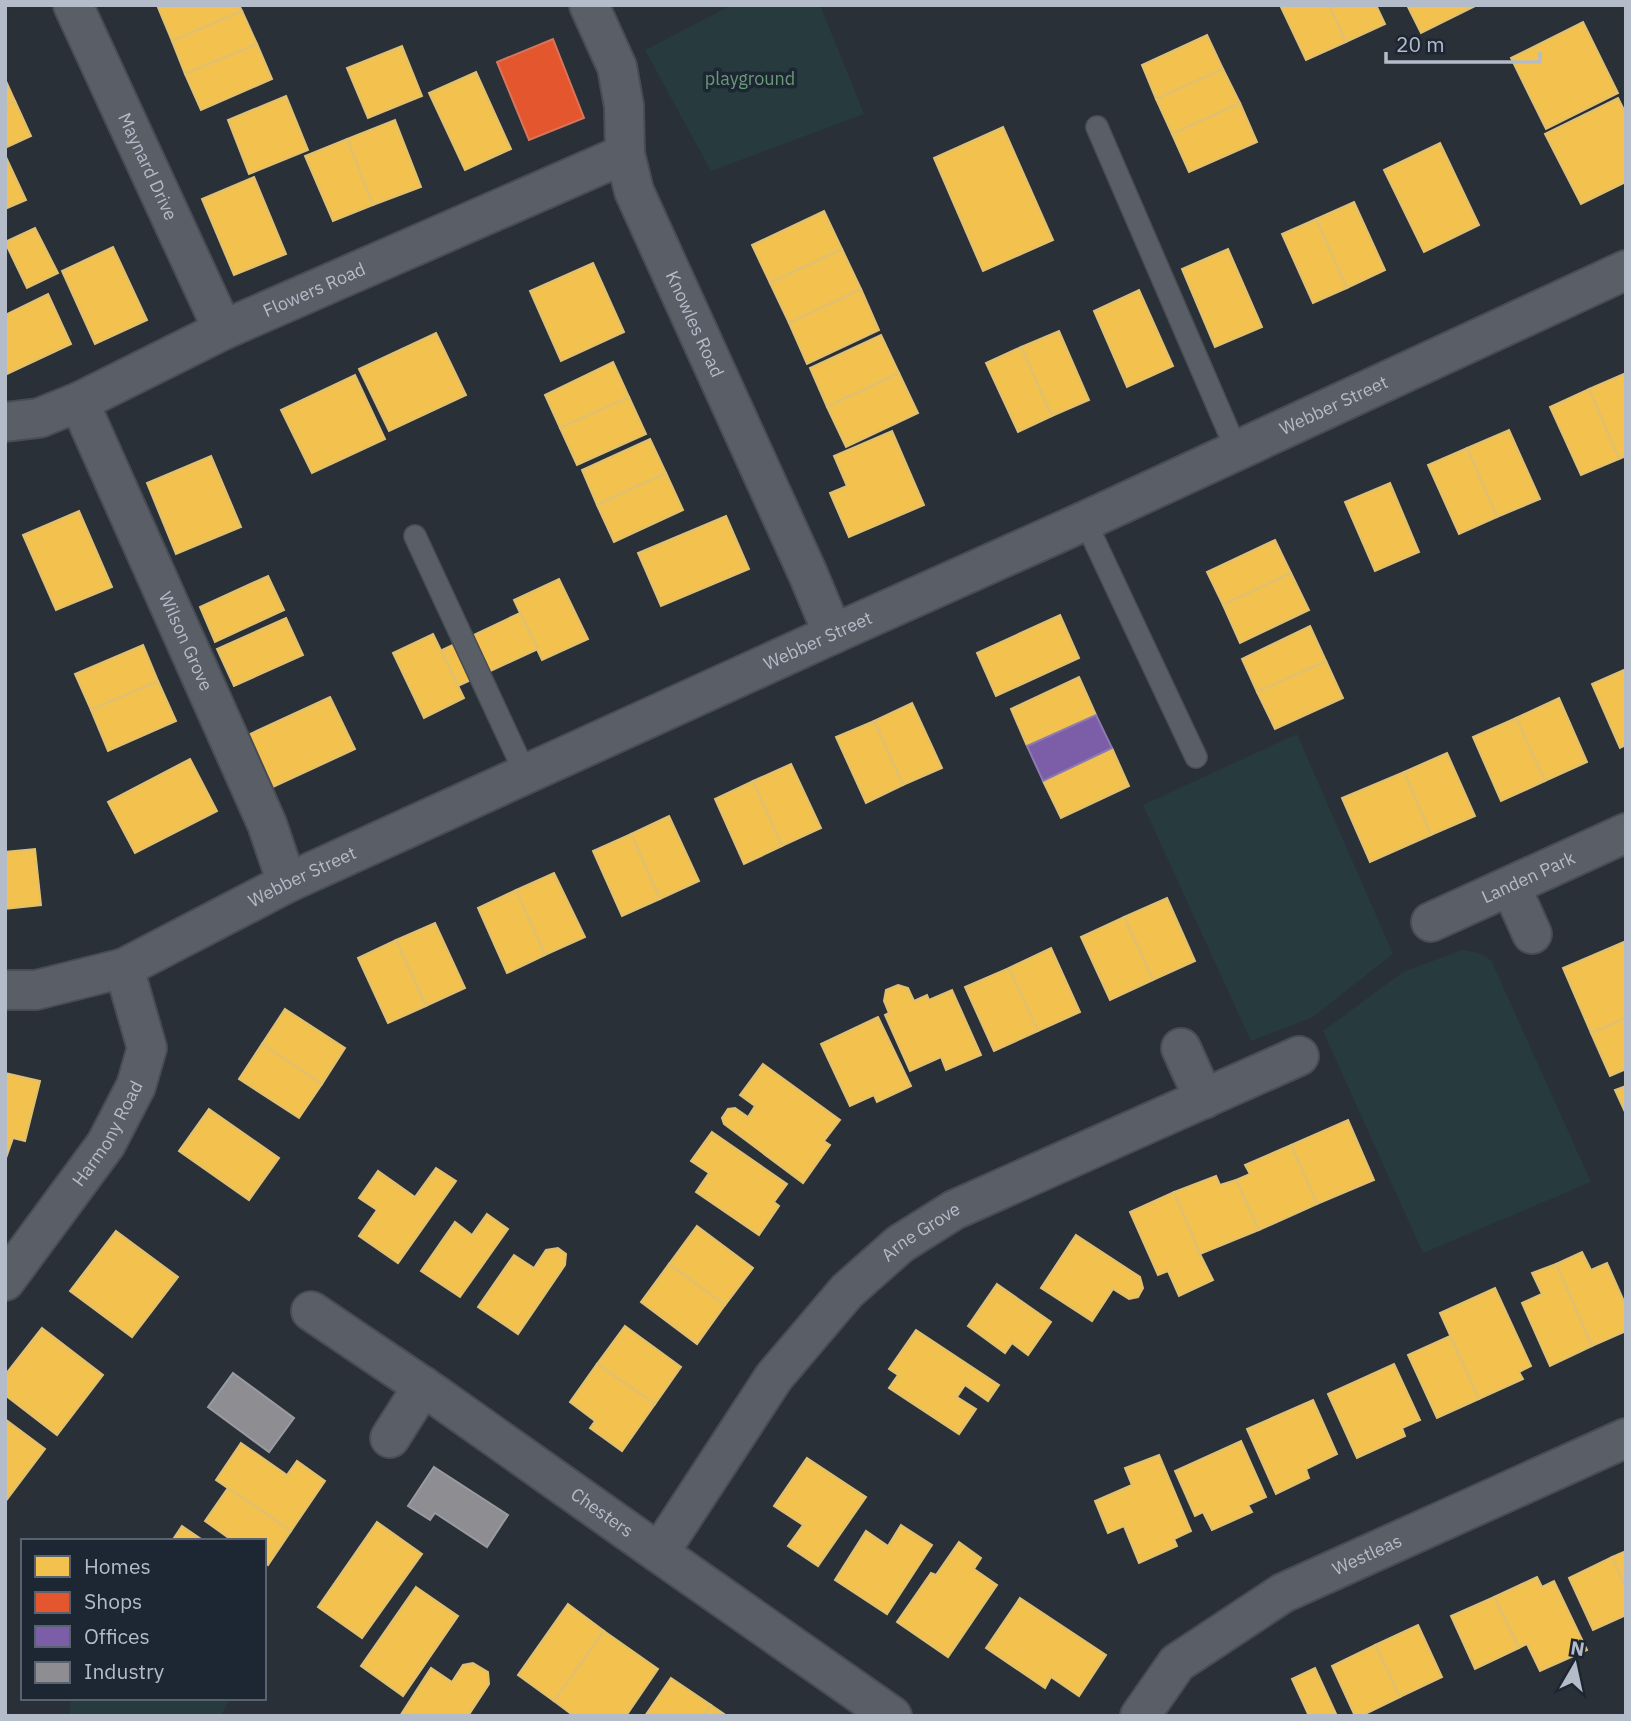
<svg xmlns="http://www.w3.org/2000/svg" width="1631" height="1721" font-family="'IBM Plex Sans',sans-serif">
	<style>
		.green { fill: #273a3e }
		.homes { fill: #f2c14e; stroke: #dfc073; stroke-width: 2 }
		.shops { fill: #e4572e; stroke: #d6755c; stroke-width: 2 }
		.offices { fill: #7b5ea7; stroke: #8c7ab1; stroke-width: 2 }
		.industry { fill: #8d8d92; stroke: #999ba2; stroke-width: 2 }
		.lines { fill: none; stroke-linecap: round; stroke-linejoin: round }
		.lane-casing { stroke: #484c53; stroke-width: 24 }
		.street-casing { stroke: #484c53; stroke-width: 42 }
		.lane { stroke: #5a5e66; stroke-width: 21 }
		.street { stroke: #5a5e66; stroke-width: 38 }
		.labels { text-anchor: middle; stroke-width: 7; stroke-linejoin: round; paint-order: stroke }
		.park-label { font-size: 18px; fill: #6b9a76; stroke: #1d2633 }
		.street-label { font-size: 18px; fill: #b4bcc9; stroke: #1d2633 }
	</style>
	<rect width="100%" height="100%" fill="#2a3038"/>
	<!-- green -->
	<g class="green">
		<polygon points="732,5 820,5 864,114 711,171 645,50"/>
		<polygon points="1297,734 1393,954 1313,1017 1251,1041 1143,805"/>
		<polygon points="1462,950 1478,953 1491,960 1591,1182 1423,1253 1323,1031 1403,972"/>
		<polygon points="70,1698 230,1698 221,1716 70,1716"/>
	</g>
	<!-- homes -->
	<g class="homes">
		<polygon points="157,5 239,5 242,11 172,41"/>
		<polygon points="1280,5 1329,5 1346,42 1306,60"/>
		<polygon points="1329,5 1376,5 1385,24 1346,42"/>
		<polygon points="1407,5 1477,5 1421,33"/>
		<polygon points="242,11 257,44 185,74 172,41"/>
		<polygon points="1583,22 1618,93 1546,129 1511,58"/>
		<polygon points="1207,35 1223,69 1156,99 1142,65"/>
		<polygon points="257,44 272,79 201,110 185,74"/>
		<polygon points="402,46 422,96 368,118 347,68"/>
		<polygon points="1223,69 1240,103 1172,134 1156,99"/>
		<polygon points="476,72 511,149 465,170 429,93"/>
		<polygon points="5,79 15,101 5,106"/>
		<polygon points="286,96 308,150 249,174 228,120"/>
		<polygon points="1618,98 1626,114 1626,182 1581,204 1545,134"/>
		<polygon points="15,101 31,136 5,148 5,106"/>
		<polygon points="1240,103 1257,142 1189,172 1172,134"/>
		<polygon points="395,120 421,187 373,205 347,139"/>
		<polygon points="1003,127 1053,240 983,271 934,158"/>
		<polygon points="347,139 373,205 333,221 305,156"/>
		<polygon points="1440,143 1479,225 1424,252 1384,170"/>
		<polygon points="5,155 26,200 5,209"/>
		<polygon points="254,177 286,254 234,275 202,199"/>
		<polygon points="1354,202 1385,270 1347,288 1316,219"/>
		<polygon points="824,211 842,249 770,283 752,245"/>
		<polygon points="1316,219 1347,288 1313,303 1282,234"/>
		<polygon points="35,228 58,273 27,288 5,242"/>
		<polygon points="113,247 147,320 95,344 62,271"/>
		<polygon points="842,249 861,289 789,323 770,283"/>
		<polygon points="1228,249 1262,327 1215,347 1182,269"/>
		<polygon points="593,263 624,332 561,361 530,291"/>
		<polygon points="861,289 879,330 807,364 789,323"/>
		<polygon points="1139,290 1173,366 1127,387 1094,311"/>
		<polygon points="48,294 71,344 5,375 5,315"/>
		<polygon points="1059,331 1089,400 1052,416 1021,347"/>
		<polygon points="436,333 466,395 389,431 359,369"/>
		<polygon points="881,335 899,373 827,407 810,368"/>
		<polygon points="1021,347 1052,416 1018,432 986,363"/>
		<polygon points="613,362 629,397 560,428 545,395"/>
		<polygon points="899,373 918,413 846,447 827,407"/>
		<polygon points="1626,373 1626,456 1619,459 1589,389"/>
		<polygon points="355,375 385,439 312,473 281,410"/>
		<polygon points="1589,389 1619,459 1581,475 1550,407"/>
		<polygon points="629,397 646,434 577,465 560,428"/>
		<polygon points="1509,430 1540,499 1497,517 1467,448"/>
		<polygon points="892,431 924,505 849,537 830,493 847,486 834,456"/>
		<polygon points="650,439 666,473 597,505 582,470"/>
		<polygon points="1467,448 1497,517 1459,534 1428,465"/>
		<polygon points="211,456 241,527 176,554 147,483"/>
		<polygon points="666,473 683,510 614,542 597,505"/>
		<polygon points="1390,483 1419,552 1375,571 1345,502"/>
		<polygon points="79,511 112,587 56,610 23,535"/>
		<polygon points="726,516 749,569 661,606 638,553"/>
		<polygon points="1275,540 1291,573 1223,605 1207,572"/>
		<polygon points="1291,573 1309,610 1240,643 1223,605"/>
		<polygon points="268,576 284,610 215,642 200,607"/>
		<polygon points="559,579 588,639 542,660 514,600"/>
		<polygon points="520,613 538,649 458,686 440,651"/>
		<polygon points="1060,615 1079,658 996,696 977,653"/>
		<polygon points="286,618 303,655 234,686 217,649"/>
		<polygon points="1310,626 1326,661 1257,692 1242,659"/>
		<polygon points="433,634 464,698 424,718 393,653"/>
		<polygon points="143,645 158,681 91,710 75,674"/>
		<polygon points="1326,661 1343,698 1275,729 1257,692"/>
		<polygon points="1626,669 1626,745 1620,748 1592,684"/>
		<polygon points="1079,677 1096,715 1027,746 1011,709"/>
		<polygon points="158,681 176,721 108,751 91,710"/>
		<polygon points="330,697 355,749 273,787 248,735"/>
		<polygon points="1559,698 1587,762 1545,781 1516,718"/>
		<polygon points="912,703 942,768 903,785 874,721"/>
		<polygon points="1516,718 1545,781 1501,801 1473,737"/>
		<polygon points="874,721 903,785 866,803 836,737"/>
		<polygon points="1112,748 1129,786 1061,818 1043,781"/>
		<polygon points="1447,753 1475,816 1431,835 1404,772"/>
		<polygon points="190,759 217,811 135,853 108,802"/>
		<polygon points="791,764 821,828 782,846 753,781"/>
		<polygon points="1404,772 1431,835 1370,862 1342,798"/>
		<polygon points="753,781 782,846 744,864 715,799"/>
		<polygon points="669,816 699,881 660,899 631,834"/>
		<polygon points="631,834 660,899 622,916 593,851"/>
		<polygon points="35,849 41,905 5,909 5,852"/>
		<polygon points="554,873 585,937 545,955 516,890"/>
		<polygon points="516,890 545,955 507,973 478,908"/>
		<polygon points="1167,898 1195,961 1153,980 1124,917"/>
		<polygon points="1124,917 1153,980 1110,1000 1081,937"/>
		<polygon points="435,923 465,988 426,1006 396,940"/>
		<polygon points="396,940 426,1006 388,1023 358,958"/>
		<polygon points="1626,941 1626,1018 1591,1033 1563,968"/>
		<polygon points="1051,948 1080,1012 1038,1031 1009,968"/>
		<polygon points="1009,968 1038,1031 994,1051 965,987"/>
		<polygon points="898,985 908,988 914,1001 927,995 929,1000 952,990 981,1055 946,1070 941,1057 910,1071 885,1015 889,1013 884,1001 886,990"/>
		<polygon points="285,1009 345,1048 322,1084 262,1044"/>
		<polygon points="878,1017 911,1086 877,1102 874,1095 850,1106 821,1044"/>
		<polygon points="1626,1018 1626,1069 1610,1076 1591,1033"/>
		<polygon points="262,1044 322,1084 299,1118 239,1079"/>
		<polygon points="763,1064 840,1120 824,1141 830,1145 803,1183 724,1124 722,1118 728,1109 735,1108 748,1117 755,1106 740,1095"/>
		<polygon points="5,1073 40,1081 25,1141 13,1138 5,1161"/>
		<polygon points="1626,1086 1626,1114 1615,1090"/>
		<polygon points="209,1109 279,1158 249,1200 179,1151"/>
		<polygon points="1348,1120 1374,1180 1317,1204 1291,1145"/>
		<polygon points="712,1132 787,1184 774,1202 779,1206 759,1235 696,1192 709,1173 691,1161"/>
		<polygon points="1291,1145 1317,1204 1259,1230 1236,1180 1250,1174 1245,1165"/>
		<polygon points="436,1168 456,1181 398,1263 359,1236 377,1210 359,1198 378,1171 415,1197"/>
		<polygon points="1216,1176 1220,1185 1236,1180 1259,1230 1200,1254 1174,1192"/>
		<polygon points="1174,1192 1200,1254 1213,1280 1179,1296 1168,1271 1158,1275 1130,1212"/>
		<polygon points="487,1214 508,1229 460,1297 421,1271 455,1222 472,1235"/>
		<polygon points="697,1226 753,1268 725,1305 669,1264"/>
		<polygon points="116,1231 178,1277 132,1337 70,1291"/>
		<polygon points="1076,1235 1140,1277 1143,1288 1138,1297 1129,1299 1113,1289 1092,1321 1041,1288"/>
		<polygon points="558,1248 566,1254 565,1265 518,1334 478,1307 514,1255 534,1268 546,1250"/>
		<polygon points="1582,1252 1591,1270 1607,1263 1626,1306 1626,1331 1592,1346 1556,1264"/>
		<polygon points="669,1264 725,1305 697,1344 641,1302"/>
		<polygon points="1556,1264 1592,1346 1550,1366 1522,1303 1542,1294 1532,1273"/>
		<polygon points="997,1284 1051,1322 1028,1355 1012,1343 1005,1353 968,1326"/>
		<polygon points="1495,1288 1531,1366 1519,1372 1523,1379 1479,1399 1440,1313"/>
		<polygon points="625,1326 681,1367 655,1404 597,1364"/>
		<polygon points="42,1328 103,1375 57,1435 5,1395 5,1375"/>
		<polygon points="916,1330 999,1385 988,1401 965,1385 957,1397 976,1409 959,1434 889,1388 898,1375 889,1369"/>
		<polygon points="1450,1336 1479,1399 1437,1418 1408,1355"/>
		<polygon points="597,1364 655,1404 622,1451 590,1428 595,1421 570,1402"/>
		<polygon points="1394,1364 1420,1420 1402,1428 1405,1436 1357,1458 1328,1394"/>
		<polygon points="1313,1400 1337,1454 1306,1469 1309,1478 1276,1494 1247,1429"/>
		<polygon points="5,1419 45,1449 5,1502"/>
		<polygon points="1241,1441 1266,1497 1248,1505 1252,1512 1212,1530 1203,1512 1195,1516 1175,1471"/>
		<polygon points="241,1443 287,1475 297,1461 325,1481 291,1531 216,1480"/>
		<polygon points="1159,1455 1191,1531 1174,1539 1177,1546 1139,1563 1124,1526 1108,1533 1095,1501 1132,1485 1125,1468"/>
		<polygon points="807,1458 866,1497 818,1566 788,1546 803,1525 774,1506"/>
		<polygon points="228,1488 291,1531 268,1565 264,1562 264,1541 233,1541 205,1521"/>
		<polygon points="377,1522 422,1554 362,1638 318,1607"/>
		<polygon points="901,1525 932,1545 887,1614 835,1580 866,1531 888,1546"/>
		<polygon points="182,1526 204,1541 172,1541"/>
		<polygon points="959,1542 981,1558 974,1569 997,1585 948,1657 897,1622 931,1573 936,1575"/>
		<polygon points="1626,1551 1626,1589 1612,1557"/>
		<polygon points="1612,1557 1626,1589 1626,1615 1593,1630 1569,1578"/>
		<polygon points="1537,1577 1542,1587 1554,1581 1587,1650 1540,1671 1527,1644 1519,1648 1494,1597"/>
		<polygon points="416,1587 458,1616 403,1696 361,1666"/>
		<polygon points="1494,1597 1519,1648 1475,1669 1451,1616"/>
		<polygon points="1020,1598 1106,1655 1079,1696 1051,1677 1045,1688 986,1648"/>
		<polygon points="568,1604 604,1631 554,1701 518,1675"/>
		<polygon points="1418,1625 1442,1677 1400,1697 1375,1645"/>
		<polygon points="604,1631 658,1669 626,1716 574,1716 554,1701"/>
		<polygon points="1375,1645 1400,1697 1361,1716 1355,1716 1332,1666"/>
		<polygon points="473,1663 488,1672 489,1684 468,1716 400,1716 431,1668 452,1682 463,1665"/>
		<polygon points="1315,1668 1337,1716 1309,1716 1292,1679"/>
		<polygon points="671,1678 711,1705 703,1716 645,1716"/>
		<polygon points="711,1705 727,1716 703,1716"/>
	</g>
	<!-- shops -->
	<polygon class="shops" points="553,39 584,118 529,140 497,62"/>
	<!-- offices -->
	<polygon class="offices" points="1096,715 1112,748 1043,781 1027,746"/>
	<!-- industry -->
	<g class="industry">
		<polygon points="233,1373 294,1418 269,1452 208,1407"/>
		<polygon points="434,1467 508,1515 487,1547 435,1513 430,1520 408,1506"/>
	</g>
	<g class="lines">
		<!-- lane casing -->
		<g class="lane-casing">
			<g id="lane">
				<polyline points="1097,127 1237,451"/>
				<polyline points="1085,521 1196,757"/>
				<polyline points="415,536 526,775"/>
			</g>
		</g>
		<!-- street casing -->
		<g class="street-casing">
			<g id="street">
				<path id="s1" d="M73,5l150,325"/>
				<path id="s2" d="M589,5l28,62 7,39 1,48 9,37 174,383 25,60"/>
				<path id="s3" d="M79,402l188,422 20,59"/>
				<path id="s4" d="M5,422l34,-4 40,-16 144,-72 402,-176"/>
				<polyline points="1511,887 1532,934"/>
				<path id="s5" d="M1431,922l195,-89"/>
				<path id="s6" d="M5,990h31l88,-22 163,-85 546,-249 252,-113 541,-251"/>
				<polyline points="1181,1048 1204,1099"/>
				<path id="s7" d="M5,1281l101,-137 30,-58 11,-38 -23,-80"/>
				<path id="s8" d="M311,1311l126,85 222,157 233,163"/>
				<polyline points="390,1438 423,1386"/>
				<path id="s9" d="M659,1553l115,-176 73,-86 53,-47 54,-34 345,-154"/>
				<path id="s10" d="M1140,1716l37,-53 106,-70 343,-155"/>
			</g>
		</g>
		<!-- lane -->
		<use href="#lane" class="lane"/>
		<!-- street -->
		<use href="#street" class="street"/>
	</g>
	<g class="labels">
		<!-- park labels -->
		<g class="park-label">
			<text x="750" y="85">playground</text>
		</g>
		<!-- street labels -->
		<g class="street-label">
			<text dy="6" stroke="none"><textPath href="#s1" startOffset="178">Maynard Drive</textPath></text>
			<text dy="6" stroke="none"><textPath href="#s4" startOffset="338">Flowers Road</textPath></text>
			<text dy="6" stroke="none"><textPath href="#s2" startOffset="340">Knowles Road</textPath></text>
			<text dy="6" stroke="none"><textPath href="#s6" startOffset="1456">Webber Street</textPath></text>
			<text dy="6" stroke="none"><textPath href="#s6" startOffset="889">Webber Street</textPath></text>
			<text dy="6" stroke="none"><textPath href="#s3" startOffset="262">Wilson Grove</textPath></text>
			<text dy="6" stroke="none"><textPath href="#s6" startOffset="322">Webber Street</textPath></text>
			<text dy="6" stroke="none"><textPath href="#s5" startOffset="107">Landen Park</textPath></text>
			<text dy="6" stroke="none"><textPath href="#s7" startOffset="180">Harmony Road</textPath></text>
			<text dy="6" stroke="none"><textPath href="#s9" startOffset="418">Arne Grove</textPath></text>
			<text dy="6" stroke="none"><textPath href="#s8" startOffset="354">Chesters</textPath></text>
			<text dy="6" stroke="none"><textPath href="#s10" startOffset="284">Westleas</textPath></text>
		</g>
	</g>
	<!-- border -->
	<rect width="1631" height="1721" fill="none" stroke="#b4bcc9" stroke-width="14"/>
	<!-- legend -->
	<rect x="21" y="1539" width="245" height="161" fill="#1d2633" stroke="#59626f" stroke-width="2"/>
	<rect x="35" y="1556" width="35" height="21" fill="#f2c14e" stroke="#59626f" stroke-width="2"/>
	<text x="84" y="1574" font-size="21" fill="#b4bcc9">Homes</text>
	<rect x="35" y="1592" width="35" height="21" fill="#e4572e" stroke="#59626f" stroke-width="2"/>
	<text x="84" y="1609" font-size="21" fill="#b4bcc9">Shops</text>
	<rect x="35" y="1626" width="35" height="21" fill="#7b5ea7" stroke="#59626f" stroke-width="2"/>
	<text x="84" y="1644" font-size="21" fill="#b4bcc9">Offices</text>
	<rect x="35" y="1662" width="35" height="21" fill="#8d8d92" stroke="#59626f" stroke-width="2"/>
	<text x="84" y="1679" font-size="21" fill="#b4bcc9">Industry</text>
	<!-- north arrow -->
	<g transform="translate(1575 1665) rotate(9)" stroke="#1d2633" stroke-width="5" paint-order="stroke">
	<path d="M0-5L12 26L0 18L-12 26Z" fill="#b4bcc9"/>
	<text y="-10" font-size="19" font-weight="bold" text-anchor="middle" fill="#b4bcc9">N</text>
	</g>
	<!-- scale -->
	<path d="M1386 52v10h154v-10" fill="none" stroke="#b4bcc9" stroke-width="3.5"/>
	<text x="1396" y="52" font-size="21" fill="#b4bcc9" stroke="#1d2633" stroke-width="5" paint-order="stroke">20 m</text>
</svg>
